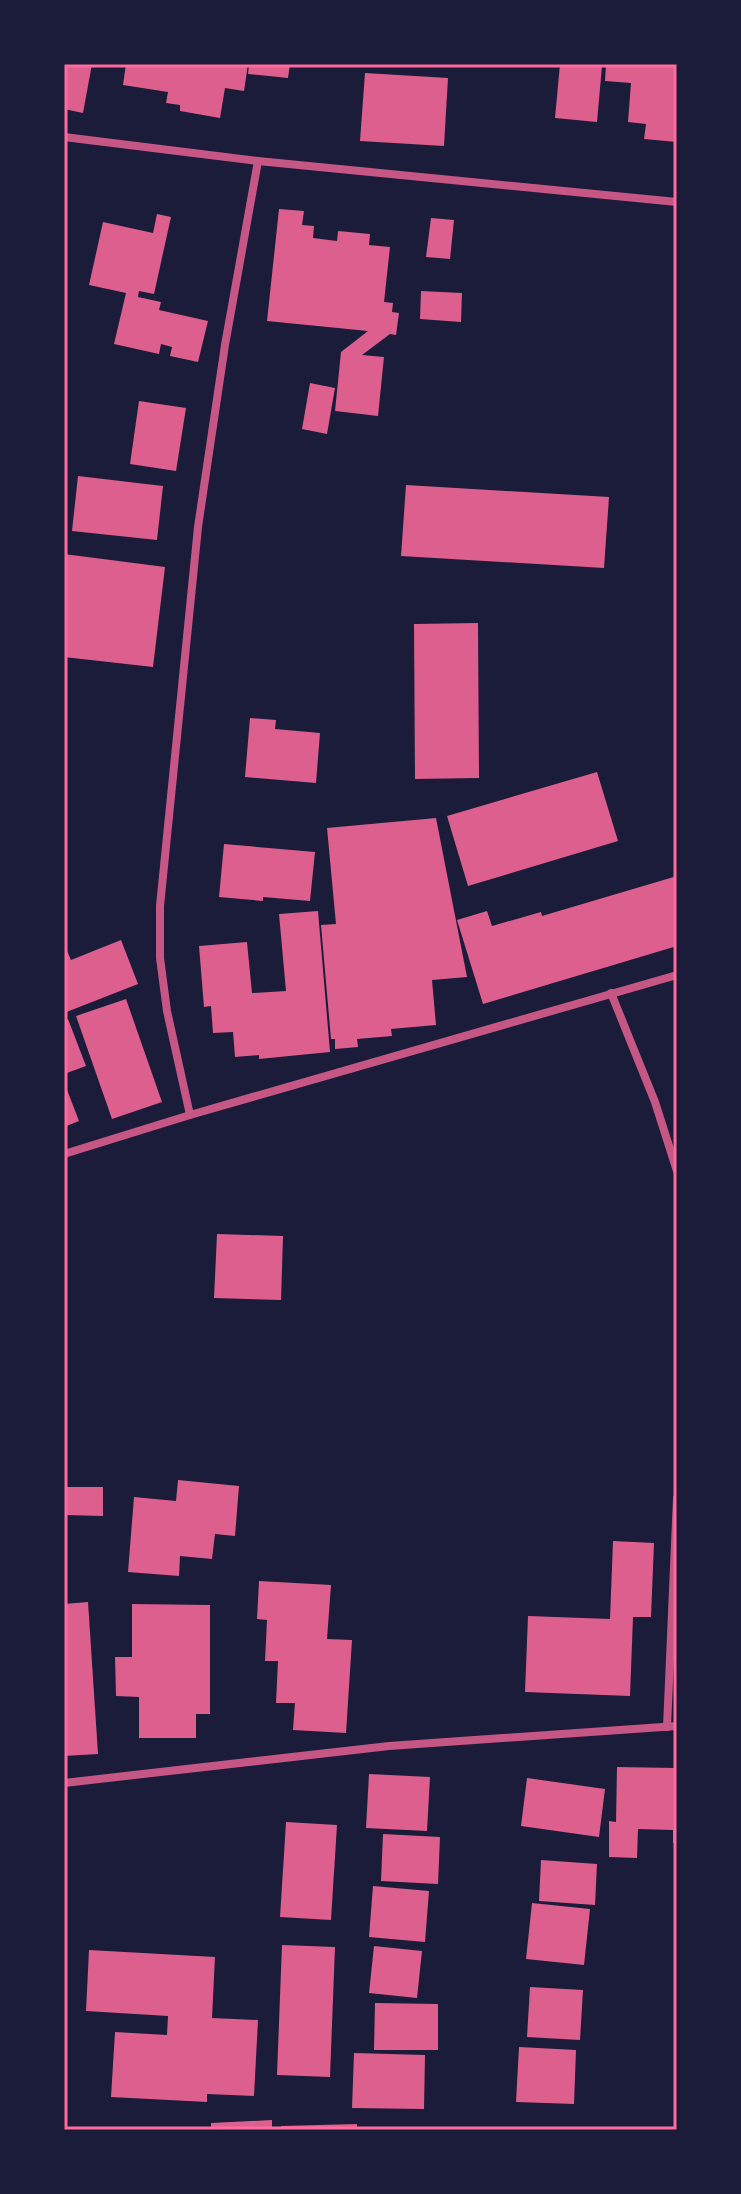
<svg xmlns="http://www.w3.org/2000/svg" width="741" height="2194" font-family="Overpass,sans-serif">
	<style>
		.building { fill: #dd5f8e }
		.lines { fill: none; stroke-linecap: round; stroke-linejoin: round }
		.minor { stroke: #c65784; stroke-width: 8 }
		.neatline { fill: none; stroke: #ff6b9d; stroke-width: 3 }
	</style>
	<rect width="100%" height="100%" fill="#1b1b3a"/>
	<!-- building -->
	<g class="building">
		<polygon points="64,64 92,64 83,113 64,109"/>
		<polygon points="126,64 248,64 244,91 225,88 220,118 180,111 180,105 166,103 168,92 123,85"/>
		<polygon points="249,64 290,64 288,78 248,74"/>
		<polygon points="560,64 602,66 597,122 555,118"/>
		<polygon points="606,64 677,67 677,142 644,139 646,124 628,122 631,83 605,81"/>
		<polygon points="365,73 448,78 444,146 360,141"/>
		<polygon points="279,209 304,211 302,225 314,226 313,238 337,241 338,231 370,234 369,245 390,247 384,302 393,303 392,312 399,313 396,335 390,334 362,355 384,357 378,416 335,411 341,352 368,331 267,321"/>
		<polygon points="157,214 171,217 154,294 139,291 138,297 161,302 159,310 208,321 198,362 170,356 172,347 161,344 159,354 114,344 126,293 89,285 103,222 153,233"/>
		<polygon points="431,218 454,220 450,259 426,257"/>
		<polygon points="421,291 462,293 461,322 420,319"/>
		<polygon points="310,383 335,388 327,434 302,429"/>
		<polygon points="139,401 186,408 176,471 130,464"/>
		<polygon points="78,476 163,486 157,540 72,531"/>
		<polygon points="406,485 609,497 604,568 401,556"/>
		<polygon points="64,554 165,567 153,667 64,657"/>
		<polygon points="478,623 479,778 415,779 414,624"/>
		<polygon points="250,718 276,720 275,729 320,733 316,783 245,777"/>
		<polygon points="597,772 618,841 468,886 447,816"/>
		<polygon points="436,818 467,977 432,980 436,1025 391,1029 392,1036 357,1039 358,1047 335,1049 335,1039 331,1039 321,925 336,924 327,828"/>
		<polygon points="224,844 315,852 310,901 263,897 263,901 219,897"/>
		<polygon points="677,876 677,946 483,1004 457,920 487,911 492,926 541,912 542,916"/>
		<polygon points="318,911 330,1052 259,1059 259,1055 235,1057 233,1032 213,1033 211,1006 204,1007 199,946 247,942 252,993 286,991 279,914"/>
		<polygon points="121,940 138,984 64,1013 64,944 71,960"/>
		<polygon points="126,999 162,1102 112,1119 76,1016"/>
		<polygon points="68,1019 86,1066 64,1074 64,1021"/>
		<polygon points="64,1082 79,1121 64,1127"/>
		<polygon points="217,1234 283,1236 281,1300 214,1298"/>
		<polygon points="178,1480 239,1486 235,1536 215,1534 212,1559 180,1556 179,1576 128,1572 134,1497 176,1501"/>
		<polygon points="64,1487 103,1487 103,1516 64,1515"/>
		<polygon points="613,1541 654,1543 651,1617 633,1617 630,1696 525,1692 528,1616 610,1619"/>
		<polygon points="259,1581 331,1585 327,1639 352,1640 346,1733 293,1730 295,1703 276,1703 278,1661 265,1661 267,1620 257,1619"/>
		<polygon points="88,1602 98,1754 64,1756 64,1604"/>
		<polygon points="132,1604 210,1605 210,1714 196,1714 196,1738 139,1738 139,1697 116,1696 115,1657 132,1657"/>
		<polygon points="617,1767 677,1768 677,1843 673,1843 673,1830 638,1829 637,1858 609,1857 609,1821 616,1822"/>
		<polygon points="369,1774 430,1777 427,1831 366,1828"/>
		<polygon points="527,1778 605,1789 599,1837 521,1826"/>
		<polygon points="286,1822 337,1825 331,1920 280,1917"/>
		<polygon points="383,1834 440,1837 438,1884 381,1881"/>
		<polygon points="541,1860 597,1864 595,1905 539,1901"/>
		<polygon points="373,1886 429,1891 425,1942 369,1937"/>
		<polygon points="532,1903 590,1909 584,1965 526,1959"/>
		<polygon points="282,1945 335,1947 330,2077 277,2075"/>
		<polygon points="374,1946 422,1951 417,1998 369,1993"/>
		<polygon points="89,1950 215,1957 212,2018 258,2020 254,2096 207,2094 207,2102 111,2097 115,2032 167,2035 168,2016 86,2011"/>
		<polygon points="530,1987 583,1990 580,2040 527,2037"/>
		<polygon points="375,2003 438,2004 438,2050 374,2050"/>
		<polygon points="519,2047 576,2050 574,2104 516,2102"/>
		<polygon points="354,2053 425,2055 424,2109 352,2108"/>
		<polygon points="272,2120 272,2130 211,2130 211,2123"/>
		<polygon points="357,2124 357,2130 281,2130 281,2126"/>
	</g>
	<g class="lines">
		<!-- minor -->
		<g class="minor">
			<polyline points="64,137 258,161 677,202"/>
			<polyline points="258,161 225,345 198,527 160,906 160,958 167,1011 190,1115 677,975"/>
			<polyline points="611,993 655,1102 677,1171"/>
			<polyline points="64,1154 190,1115"/>
			<polyline points="667,1727 677,1498"/>
			<polyline points="64,1783 389,1746 677,1726"/>
		</g>
	</g>
	<!-- border -->
	<rect width="741" height="2194" fill="none" stroke="#1b1b3a" stroke-width="132"/>
	<rect x="66" y="66" width="609" height="2062" class="neatline"/>
</svg>
